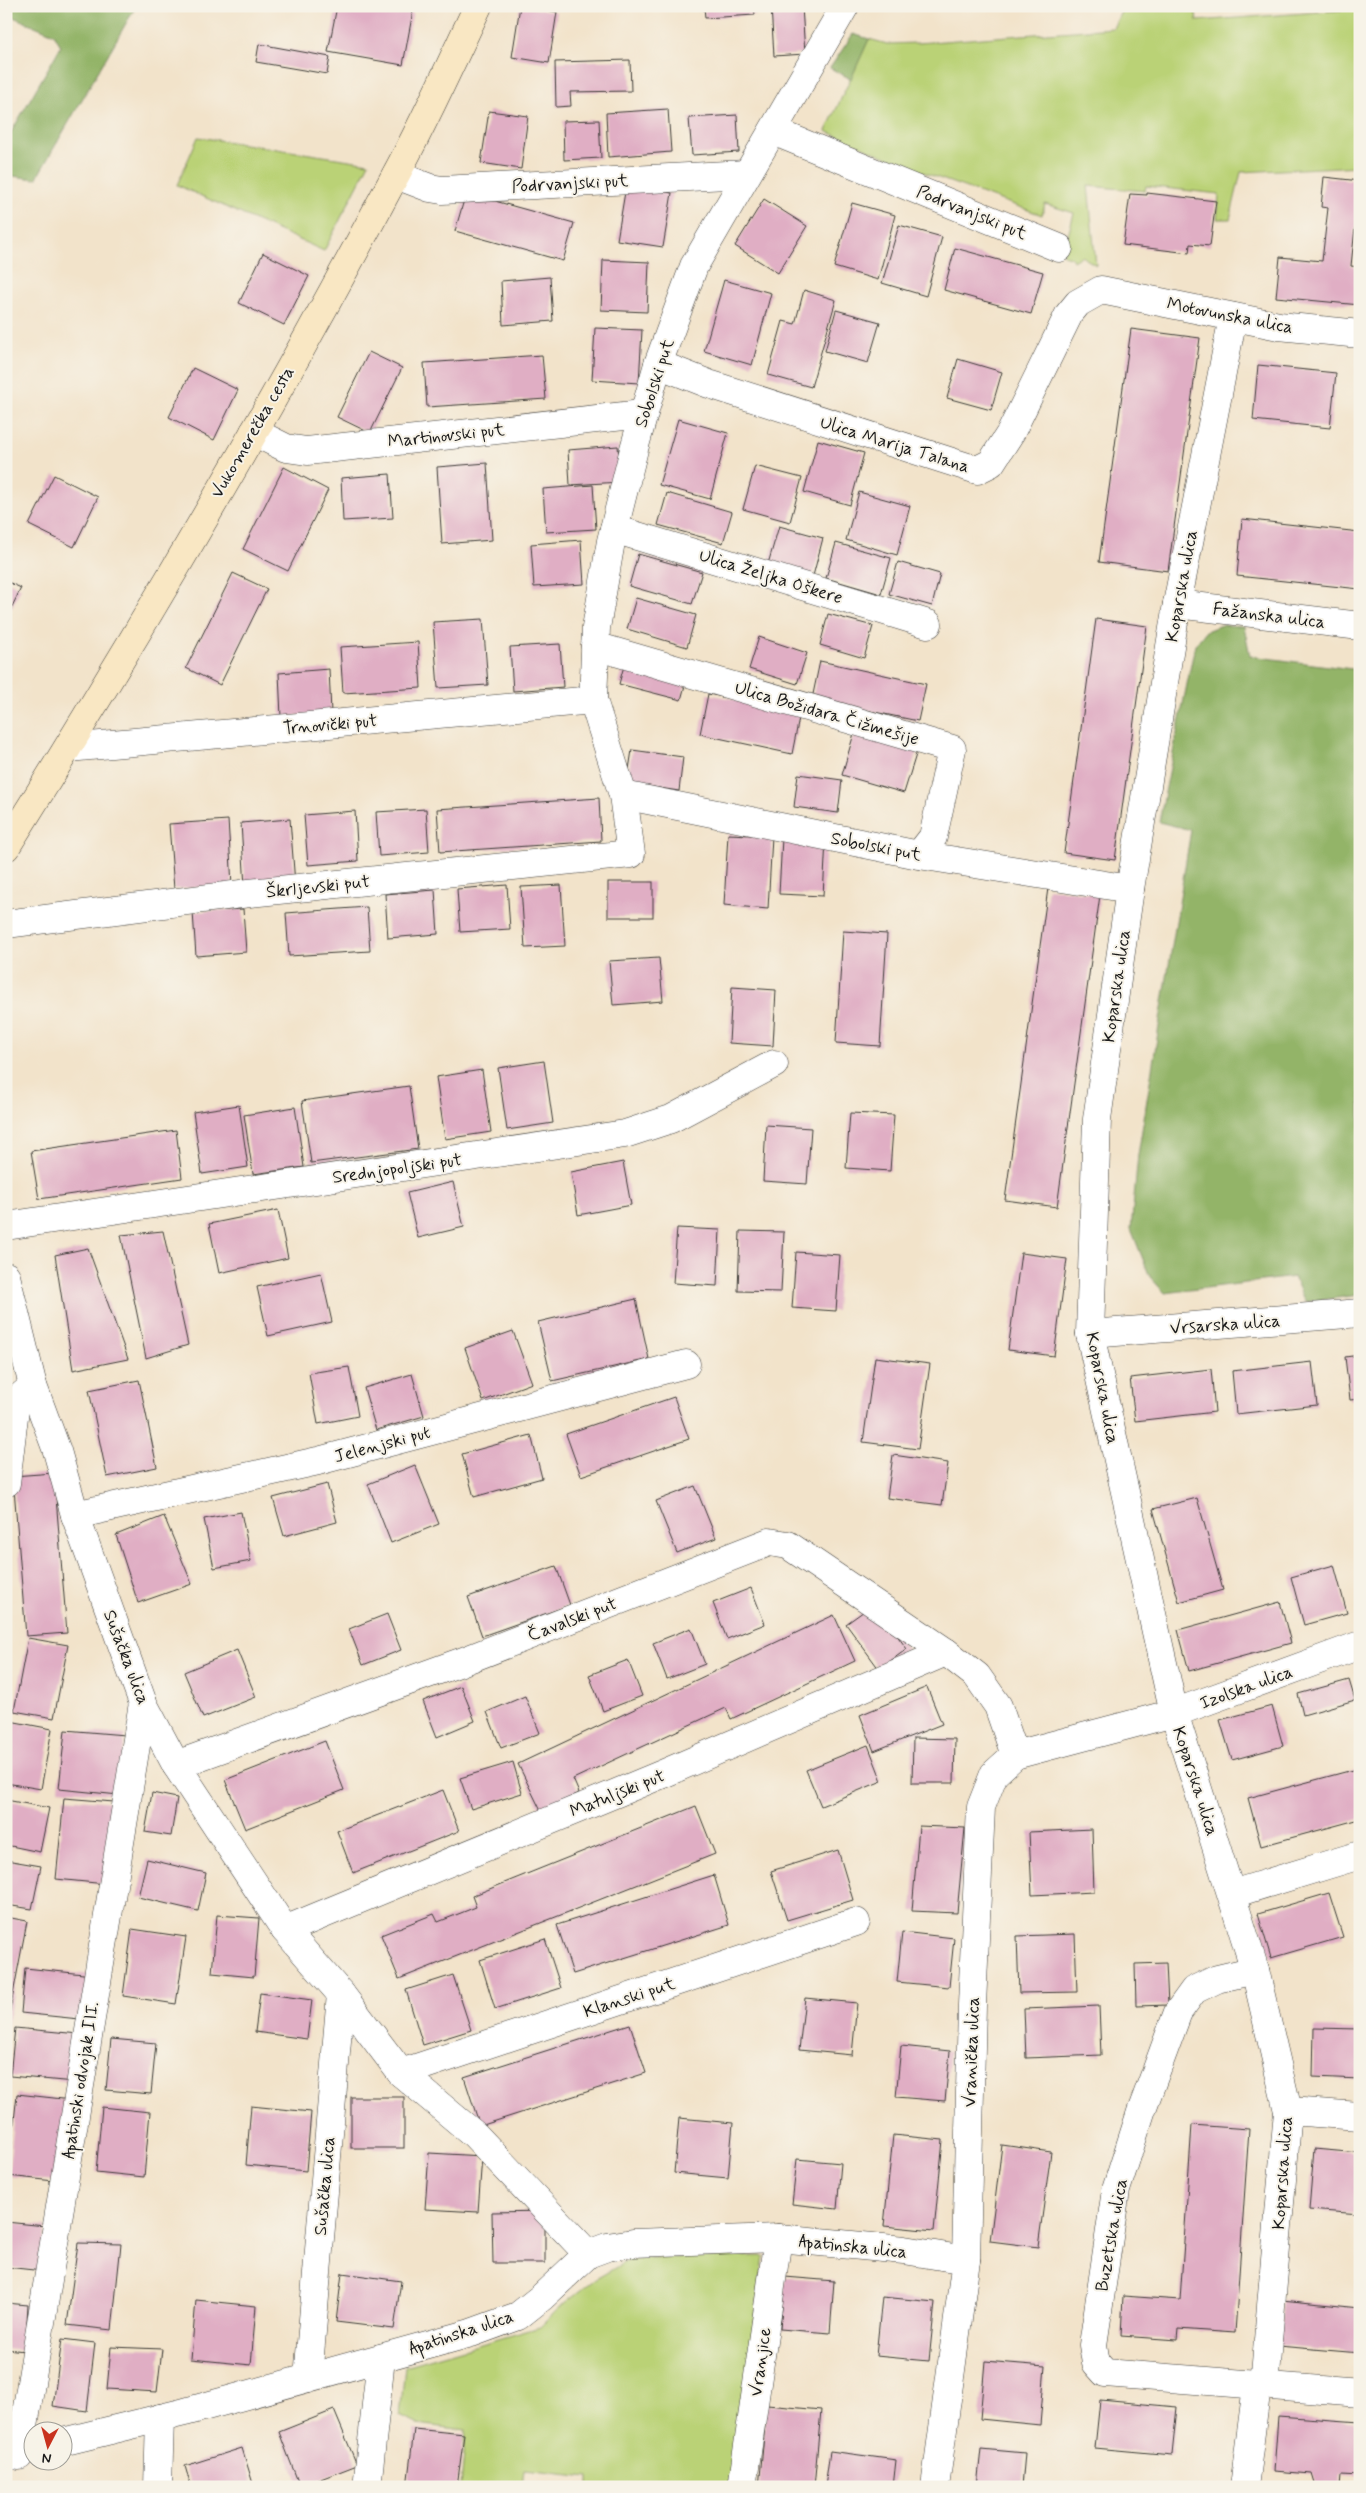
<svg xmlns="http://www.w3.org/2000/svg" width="1366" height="2493" font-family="Mynerve,sans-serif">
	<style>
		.green { fill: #bad276; stroke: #6b7749 }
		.forest { fill: #93b467; stroke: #586842 }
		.building { fill: #e0aec4 }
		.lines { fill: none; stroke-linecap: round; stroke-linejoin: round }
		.street-casing { stroke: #3c3a36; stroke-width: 29 }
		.secondary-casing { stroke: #3c3a36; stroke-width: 29 }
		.street { stroke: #fff; stroke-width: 28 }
		.secondary { stroke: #f9e7c3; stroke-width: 28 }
		.labels { text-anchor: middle; stroke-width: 4; stroke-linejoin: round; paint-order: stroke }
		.street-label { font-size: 18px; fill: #1c1c1c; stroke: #f7f3e8 }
	</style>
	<rect width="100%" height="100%" fill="#f7f3e8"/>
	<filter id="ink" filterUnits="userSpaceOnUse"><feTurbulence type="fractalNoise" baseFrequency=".02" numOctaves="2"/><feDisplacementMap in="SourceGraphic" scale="10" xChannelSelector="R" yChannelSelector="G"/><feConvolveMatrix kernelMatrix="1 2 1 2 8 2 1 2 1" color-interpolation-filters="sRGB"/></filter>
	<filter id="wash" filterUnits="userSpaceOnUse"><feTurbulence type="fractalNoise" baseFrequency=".0096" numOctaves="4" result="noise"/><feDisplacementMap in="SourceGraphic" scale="20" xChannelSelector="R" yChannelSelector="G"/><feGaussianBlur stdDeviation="1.12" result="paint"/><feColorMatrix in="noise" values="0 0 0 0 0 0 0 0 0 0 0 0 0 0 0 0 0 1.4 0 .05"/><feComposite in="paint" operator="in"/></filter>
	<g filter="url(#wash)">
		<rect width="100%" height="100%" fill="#f2e3ca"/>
		<!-- green -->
		<g class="green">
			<polygon points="1124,6 1195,6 1197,21 1360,9 1360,166 1241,172 1230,219 1217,219 1219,194 1146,186 1145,191 1088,186 1096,265 1081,256 1073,261 1071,257 1063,255 1074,213 1045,204 1042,215 911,168 826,131 869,39 887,44 918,43 1113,28"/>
			<polygon points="198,137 369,163 324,251 177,185"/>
			<polygon points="764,2256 732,2487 589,2487 589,2477 524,2470 522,2487 461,2487 466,2430 417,2424 400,2416 405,2366 540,2327 559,2308 594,2280 627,2261 644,2258"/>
		</g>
		<!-- forest -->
		<g class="forest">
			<polygon points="6,6 136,6 36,179 12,176 6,173 6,141 61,46 54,34 6,14"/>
			<polygon points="853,34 869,39 851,79 830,68"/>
			<polygon points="1221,625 1244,626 1250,656 1360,670 1360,1295 1305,1302 1294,1277 1165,1293 1150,1277 1131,1229 1138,1155 1191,830 1159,822 1195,645 1206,631"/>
		</g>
		<g id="blocks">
			<!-- building -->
			<g class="building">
				<polygon points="337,6 384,6 413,11 403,65 328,52"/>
				<polygon points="520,6 557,12 549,63 512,57"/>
				<polygon points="704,6 754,6 755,15 705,18"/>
				<polygon points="771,6 802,6 805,54 774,56"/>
				<polygon points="259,44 330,57 327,74 256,62"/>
				<polygon points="630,60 631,91 570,92 571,106 556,107 555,62"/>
				<polygon points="668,109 671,152 608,157 606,113"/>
				<polygon points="489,111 528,116 521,169 481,163"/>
				<polygon points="737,115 739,152 692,155 689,118"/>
				<polygon points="599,120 601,158 564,160 563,121"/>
				<polygon points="1324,177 1360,181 1360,228 1355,228 1351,266 1360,267 1360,305 1276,297 1280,257 1322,261 1328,208 1321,207"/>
				<polygon points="626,186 672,193 663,247 617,240"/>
				<polygon points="466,193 574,223 563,261 455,231"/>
				<polygon points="1147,193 1216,201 1210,246 1190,244 1189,253 1123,245 1130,194 1147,195"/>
				<polygon points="764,199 807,226 778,273 735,246"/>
				<polygon points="852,203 895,215 878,280 834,267"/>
				<polygon points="899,225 942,237 926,296 882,283"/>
				<polygon points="955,248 1043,272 1031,314 944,290"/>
				<polygon points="263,253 309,276 284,325 239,303"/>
				<polygon points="603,260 649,262 647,312 601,310"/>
				<polygon points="550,277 553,321 503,325 501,281"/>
				<polygon points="724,280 771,293 752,365 704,351"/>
				<polygon points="804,290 836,300 811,387 768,375 783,321 795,324"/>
				<polygon points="836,310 880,322 868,363 825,351"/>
				<polygon points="595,328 642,330 639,383 592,380"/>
				<polygon points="1131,329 1200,338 1168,571 1099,562"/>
				<polygon points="369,352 402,368 370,433 337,417"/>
				<polygon points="542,355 546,399 427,407 424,363"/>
				<polygon points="958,359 1002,372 991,410 947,398"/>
				<polygon points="1258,365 1336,373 1330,428 1253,420"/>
				<polygon points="193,368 238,390 214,440 169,417"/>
				<polygon points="678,419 728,433 710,499 659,485"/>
				<polygon points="818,440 864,453 850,505 804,492"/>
				<polygon points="618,446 621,482 570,485 568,450"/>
				<polygon points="487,463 492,540 442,544 437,467"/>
				<polygon points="755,466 802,478 790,522 743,509"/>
				<polygon points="284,467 328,490 288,571 243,549"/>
				<polygon points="390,474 393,518 343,521 341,478"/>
				<polygon points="54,475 98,497 74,547 29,525"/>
				<polygon points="593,485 596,529 546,532 543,489"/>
				<polygon points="859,492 910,506 897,555 846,540"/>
				<polygon points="667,493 732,512 723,543 658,525"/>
				<polygon points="1242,519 1360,532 1360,589 1237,576"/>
				<polygon points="779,526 823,538 813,576 768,564"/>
				<polygon points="581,540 584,584 534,587 531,544"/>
				<polygon points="836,543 891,558 881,594 826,578"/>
				<polygon points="638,554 702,572 692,604 629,586"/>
				<polygon points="898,562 940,574 932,606 889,594"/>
				<polygon points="233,573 267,589 220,685 186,668"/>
				<polygon points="6,581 21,588 6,619"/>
				<polygon points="636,598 696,615 687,647 627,629"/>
				<polygon points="828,614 873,626 864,658 820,645"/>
				<polygon points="483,619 488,685 438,688 433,622"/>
				<polygon points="1096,619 1147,626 1115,860 1064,853"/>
				<polygon points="759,637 807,653 797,684 749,669"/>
				<polygon points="418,642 421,688 343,693 340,647"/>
				<polygon points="560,644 563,687 513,691 510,647"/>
				<polygon points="820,661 926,684 918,721 812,699"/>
				<polygon points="625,662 687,678 681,700 619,684"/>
				<polygon points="329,669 331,713 281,717 279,673"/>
				<polygon points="708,694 800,713 792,754 700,734"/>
				<polygon points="855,730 918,748 904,793 842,775"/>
				<polygon points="632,750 683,757 679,791 627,783"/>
				<polygon points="798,774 842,780 838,813 794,807"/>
				<polygon points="599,798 601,841 440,852 437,809"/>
				<polygon points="426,809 429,852 379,856 376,812"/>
				<polygon points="355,811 358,861 308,865 304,815"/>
				<polygon points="290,819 295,884 245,887 241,823"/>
				<polygon points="228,820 232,885 174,889 169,824"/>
				<polygon points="728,834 772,836 768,909 724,905"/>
				<polygon points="782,838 826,840 823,896 779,894"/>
				<rect x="608" y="882" width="45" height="35"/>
				<polygon points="507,885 510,929 460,932 457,889"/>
				<polygon points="561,885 565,946 525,948 521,887"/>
				<polygon points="1048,888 1100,895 1057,1207 1005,1200"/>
				<polygon points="435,890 438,934 388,938 385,894"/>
				<polygon points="367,907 370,951 289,956 286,913"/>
				<polygon points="243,909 246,952 196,956 193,912"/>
				<polygon points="843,931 887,934 880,1046 836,1043"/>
				<polygon points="659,958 663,1001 613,1005 609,961"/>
				<polygon points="732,987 776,990 773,1046 729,1043"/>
				<polygon points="544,1061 553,1123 507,1130 498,1068"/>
				<polygon points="482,1070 491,1132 445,1139 436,1077"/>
				<polygon points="409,1086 418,1149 311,1163 302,1101"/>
				<polygon points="239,1105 248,1167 202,1174 193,1112"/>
				<polygon points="295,1107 304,1167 253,1174 244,1115"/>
				<polygon points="850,1113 894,1115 890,1171 846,1168"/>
				<polygon points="766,1125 811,1128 807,1184 763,1181"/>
				<polygon points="176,1130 182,1178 39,1199 31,1151"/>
				<polygon points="623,1162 631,1205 578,1215 571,1172"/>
				<polygon points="453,1182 464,1227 418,1238 407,1193"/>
				<polygon points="278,1210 288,1258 219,1273 209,1224"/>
				<polygon points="677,1228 720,1230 717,1286 673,1283"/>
				<polygon points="163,1231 188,1345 146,1358 121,1235"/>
				<polygon points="740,1231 784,1232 781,1292 738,1291"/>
				<polygon points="88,1248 128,1359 73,1370 55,1255"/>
				<polygon points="796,1252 840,1255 836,1311 792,1308"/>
				<polygon points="1021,1253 1067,1259 1054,1356 1008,1350"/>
				<polygon points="321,1273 332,1322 268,1336 257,1287"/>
				<polygon points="636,1299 649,1359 552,1381 538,1322"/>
				<polygon points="513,1331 532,1383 483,1401 465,1348"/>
				<polygon points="1360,1355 1360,1399 1350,1400 1345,1357"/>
				<polygon points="875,1357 930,1364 918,1449 863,1442"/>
				<polygon points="1312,1362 1317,1405 1236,1414 1232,1371"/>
				<polygon points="349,1367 358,1416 318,1424 309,1373"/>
				<polygon points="1211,1369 1215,1412 1135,1421 1130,1378"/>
				<polygon points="412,1374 424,1416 376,1430 364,1388"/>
				<polygon points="139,1380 157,1467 107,1477 89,1390"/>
				<polygon points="674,1397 689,1439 581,1476 566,1434"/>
				<polygon points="531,1435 542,1478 474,1497 462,1454"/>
				<polygon points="893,1455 948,1463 942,1505 887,1498"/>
				<polygon points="415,1465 439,1524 391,1543 368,1484"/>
				<polygon points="54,1473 67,1633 26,1636 13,1476"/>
				<polygon points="327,1484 337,1522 284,1536 273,1498"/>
				<polygon points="695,1486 716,1538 677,1553 656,1501"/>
				<polygon points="1197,1498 1223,1590 1179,1602 1153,1509"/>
				<polygon points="241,1512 251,1561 214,1568 204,1519"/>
				<polygon points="164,1516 192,1584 138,1603 116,1535"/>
				<polygon points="1334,1565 1347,1613 1304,1625 1291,1577"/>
				<polygon points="556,1566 570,1605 482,1636 468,1597"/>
				<polygon points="751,1588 765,1624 727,1639 713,1603"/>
				<polygon points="1280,1602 1291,1643 1189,1671 1178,1630"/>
				<polygon points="874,1604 907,1649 879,1669 846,1624"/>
				<polygon points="387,1614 401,1650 363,1665 349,1629"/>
				<polygon points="834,1615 855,1661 731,1719 726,1708 573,1779 579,1793 541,1811 518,1764"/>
				<polygon points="691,1628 705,1664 667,1679 653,1643"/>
				<polygon points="28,1638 68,1645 54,1718 14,1711"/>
				<polygon points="237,1650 256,1697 203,1718 184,1672"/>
				<polygon points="628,1660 642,1696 603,1711 589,1675"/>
				<polygon points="1349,1680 1355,1700 1303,1715 1298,1694"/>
				<polygon points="461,1686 475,1721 437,1737 423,1701"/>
				<polygon points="927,1687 942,1724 874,1751 860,1715"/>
				<polygon points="525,1696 540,1733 501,1748 487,1712"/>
				<polygon points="1272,1706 1283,1746 1232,1760 1220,1720"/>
				<polygon points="10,1721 52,1729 41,1789 6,1783 6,1739"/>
				<polygon points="65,1730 125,1735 119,1795 59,1789"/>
				<polygon points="913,1738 955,1739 954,1783 912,1783"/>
				<polygon points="325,1741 344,1790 245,1829 225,1780"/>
				<polygon points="868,1745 882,1781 821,1806 806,1770"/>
				<polygon points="513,1762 522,1793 471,1809 460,1778"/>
				<polygon points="1360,1768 1360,1819 1261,1846 1248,1798"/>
				<polygon points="443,1790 459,1831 353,1873 337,1831"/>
				<polygon points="152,1793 177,1798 171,1836 145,1832"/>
				<polygon points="64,1798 114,1802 106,1884 56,1879"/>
				<polygon points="6,1800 49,1808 40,1852 6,1845"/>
				<polygon points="696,1806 715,1854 399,1979 381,1935 434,1914 438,1922 476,1907 472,1896"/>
				<polygon points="919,1826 965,1828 957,1913 912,1911"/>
				<polygon points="1092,1829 1094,1892 1032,1895 1029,1832"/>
				<polygon points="838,1850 853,1900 787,1920 771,1871"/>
				<polygon points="147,1859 206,1873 198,1911 138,1897"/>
				<polygon points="6,1860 41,1866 32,1909 6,1905"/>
				<polygon points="714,1875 729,1925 573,1974 557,1925"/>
				<polygon points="1329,1893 1343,1937 1271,1958 1258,1914"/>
				<polygon points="217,1915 259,1918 254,1977 212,1973"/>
				<polygon points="6,1917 27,1921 7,2026 6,2026"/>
				<polygon points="132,1929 186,1937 176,2004 123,1996"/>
				<polygon points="902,1932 954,1938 949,1987 897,1982"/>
				<polygon points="1075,1934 1077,1992 1019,1993 1017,1936"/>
				<polygon points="545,1939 561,1988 495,2009 480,1960"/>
				<polygon points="1166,1963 1168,2005 1136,2006 1135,1964"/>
				<polygon points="25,1968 93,1975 89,2020 21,2013"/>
				<polygon points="453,1975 471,2030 423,2045 406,1990"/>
				<polygon points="260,1993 312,2000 307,2039 255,2032"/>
				<polygon points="805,1998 857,2003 852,2055 799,2050"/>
				<polygon points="1099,2006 1101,2055 1026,2058 1024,2009"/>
				<polygon points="630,2024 646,2073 480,2126 464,2077"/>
				<polygon points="15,2028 79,2034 74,2082 10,2076"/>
				<polygon points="1314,2028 1360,2029 1360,2079 1313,2077"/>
				<polygon points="111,2039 156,2043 151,2094 106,2090"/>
				<polygon points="901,2046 950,2051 945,2101 896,2097"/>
				<polygon points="17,2094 72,2100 63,2182 8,2176"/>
				<rect x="351" y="2097" width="53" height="51"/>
				<polygon points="251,2106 311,2112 306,2171 246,2165"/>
				<polygon points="102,2107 150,2112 144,2177 96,2172"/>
				<polygon points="679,2118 733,2123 728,2178 674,2173"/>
				<polygon points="1192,2125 1249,2129 1235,2333 1178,2329 1177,2340 1121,2336 1123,2296 1180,2300"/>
				<polygon points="893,2135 943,2140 934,2231 884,2226"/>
				<polygon points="1002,2145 1051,2152 1038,2247 990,2241"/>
				<polygon points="1314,2149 1360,2153 1360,2214 1309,2210"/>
				<polygon points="429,2153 482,2156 478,2212 425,2209"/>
				<polygon points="797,2159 841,2163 837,2209 792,2204"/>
				<polygon points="545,2211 545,2263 493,2263 492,2212"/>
				<polygon points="6,2222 45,2226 43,2271 6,2267"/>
				<polygon points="78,2243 121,2244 112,2330 67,2325"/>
				<polygon points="342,2273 401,2281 394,2329 336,2322"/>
				<polygon points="785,2277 834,2281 830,2333 780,2329"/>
				<polygon points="882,2297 935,2302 929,2361 876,2356"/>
				<polygon points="196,2300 256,2306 251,2365 191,2359"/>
				<polygon points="1282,2300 1360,2308 1360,2353 1278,2346"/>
				<polygon points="6,2303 28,2305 25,2351 6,2349"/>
				<polygon points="62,2339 95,2343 87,2411 53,2406"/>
				<polygon points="111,2347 162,2349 157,2392 107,2389"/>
				<polygon points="985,2361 1045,2366 1040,2425 980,2419"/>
				<polygon points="1100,2400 1177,2407 1172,2455 1095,2448"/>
				<polygon points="767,2405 821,2410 814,2487 759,2487"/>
				<polygon points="334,2410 357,2465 300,2487 279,2432"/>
				<polygon points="1278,2416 1360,2422 1360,2476 1341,2475 1340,2487 1316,2487 1312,2474 1274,2471"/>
				<polygon points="414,2429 464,2434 457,2487 407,2487"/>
				<polygon points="242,2448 254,2487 191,2487 185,2466"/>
				<polygon points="981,2449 1025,2453 1022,2487 977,2487"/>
				<polygon points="830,2451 896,2460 893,2487 825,2487"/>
			</g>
		</g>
	</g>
	<g filter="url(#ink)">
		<use href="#blocks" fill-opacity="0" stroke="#3c3a36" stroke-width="1"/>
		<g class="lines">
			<!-- street casing -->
			<g class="street-casing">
				<g id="street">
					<polyline points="773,131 1059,248"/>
					<polyline points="396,175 430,188 442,190 746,174"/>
					<polyline points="1233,317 1177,604 1130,889 1097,1119 1090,1334 1174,1713 1255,1970 1288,2111 1264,2386"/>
					<polyline points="658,364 709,384 977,470 991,463 1011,432 1069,314 1078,303 1101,290 1279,326 1360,334"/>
					<polyline points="254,432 286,448 307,451 642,414"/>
					<polyline points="614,529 928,624"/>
					<polyline points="1177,604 1360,626"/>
					<polyline points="595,646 952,749 933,837 919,855"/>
					<polyline points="68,748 593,700"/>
					<polyline points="623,795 919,855 1130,889"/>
					<polyline points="6,924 249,893 631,854 623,795 593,700 596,628 611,541 634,449 658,364 694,266 845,6"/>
					<polyline points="6,1226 625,1134 671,1119 774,1064"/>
					<polyline points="6,1276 33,1386 57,1451 75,1515 143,1703 176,1765 285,1930 341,1994 401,2073 475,2135 588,2254"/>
					<polyline points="1090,1334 1360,1313"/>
					<polyline points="6,1483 15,1408 20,1397 33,1386"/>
					<polyline points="75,1515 318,1461 686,1364"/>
					<polyline points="1015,1755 1174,1713 1360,1645"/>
					<polyline points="176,1765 461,1662 769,1542 788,1545 946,1652 977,1676 998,1706 1015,1755 994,1774 981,1807 972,2005 966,2260 935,2487"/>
					<polyline points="1232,1894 1360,1855"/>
					<polyline points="285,1930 665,1773 946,1652"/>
					<polyline points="1255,1970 1217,1979 1194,1990 1178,2012 1141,2112 1116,2190 1093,2345 1096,2363 1105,2373 1360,2393"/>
					<polyline points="401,2073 856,1922"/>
					<polyline points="1288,2111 1360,2116"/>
					<polyline points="308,2378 341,1994"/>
					<polyline points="62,2442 185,2412 471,2333 518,2316 542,2297 588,2254 607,2247 633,2243 778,2238 904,2250 966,2260"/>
					<polyline points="19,2456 143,1703"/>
					<polyline points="158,2487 160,2418"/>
					<polyline points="367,2487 381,2358"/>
					<polyline points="742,2487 778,2238"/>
					<polyline points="1244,2487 1257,2386"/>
				</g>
			</g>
			<!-- secondary casing -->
			<g class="secondary-casing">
				<path id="secondary" d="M6,847c137,-219 268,-443 389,-671 30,-55 56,-113 83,-170"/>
			</g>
			<!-- street -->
			<use href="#street" class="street"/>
			<!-- secondary -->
			<use href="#secondary" class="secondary"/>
		</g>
	</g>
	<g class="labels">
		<!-- street labels -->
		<g class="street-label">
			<text transform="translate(570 183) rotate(-3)" y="6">Podrvanjski put</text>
			<text transform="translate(972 212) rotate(22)" y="6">Podrvanjski put</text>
			<text transform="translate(1230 315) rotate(11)" y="6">Motovunska ulica</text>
			<text transform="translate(654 383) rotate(-72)" y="6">Sobolski put</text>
			<text transform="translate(252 432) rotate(-60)" y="6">Vukomerečka cesta</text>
			<text transform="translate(446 435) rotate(-6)" y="6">Martinovski put</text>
			<text transform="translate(895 444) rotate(17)" y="6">Ulica Marija Talana</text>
			<text transform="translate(771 576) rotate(17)" y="6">Ulica Željka Oškere</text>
			<text transform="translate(1181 586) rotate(-80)" y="6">Koparska ulica</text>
			<text transform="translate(1269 615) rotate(7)" y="6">Fažanska ulica</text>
			<text transform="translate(827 713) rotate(16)" y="6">Ulica Božidara Čižmešije</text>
			<text transform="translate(330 724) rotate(-5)" y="6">Trnovički put</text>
			<text transform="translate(876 846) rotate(11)" y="6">Sobolski put</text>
			<text transform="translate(318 886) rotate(-6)" y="6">Škrljevski put</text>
			<text transform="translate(1116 986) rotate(-82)" y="6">Koparska ulica</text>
			<text transform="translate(397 1168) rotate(-8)" y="6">Srednjopoljski put</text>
			<text transform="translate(1225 1324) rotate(-4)" y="6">Vrsarska ulica</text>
			<text transform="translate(1103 1388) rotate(79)" y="6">Koparska ulica</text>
			<text transform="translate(382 1444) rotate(-15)" y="6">Jelenjski put</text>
			<text transform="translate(572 1619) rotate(-21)" y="6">Čavalski put</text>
			<text transform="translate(127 1657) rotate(69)" y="6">Sušačka ulica</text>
			<text transform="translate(1246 1687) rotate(-20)" y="6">Izolska ulica</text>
			<text transform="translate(1196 1781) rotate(72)" y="6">Koparska ulica</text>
			<text transform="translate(617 1793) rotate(-22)" y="6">Matuljski put</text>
			<text transform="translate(629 1997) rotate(-18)" y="6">Klanski put</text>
			<text transform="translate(971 2052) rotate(-88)" y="6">Vranička ulica</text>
			<text transform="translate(80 2080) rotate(-81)" y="6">Apatinski odvojak III.</text>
			<text transform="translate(1282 2173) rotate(-86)" y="6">Koparska ulica</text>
			<text transform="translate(324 2186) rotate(-85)" y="6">Sušačka ulica</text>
			<text transform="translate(1111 2235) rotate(-80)" y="6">Buzetska ulica</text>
			<text transform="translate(853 2246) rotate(6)" y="6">Apatinska ulica</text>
			<text transform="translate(461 2332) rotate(-18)" y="6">Apatinska ulica</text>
			<text transform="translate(760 2362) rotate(-82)" y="6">Vranjice</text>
		</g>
	</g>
	<!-- margin -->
	<rect width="1366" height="2493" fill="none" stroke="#f7f3e8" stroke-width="25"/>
	<!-- north arrow -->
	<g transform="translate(48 2446) rotate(186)"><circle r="24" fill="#f7f3e8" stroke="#9f9d96"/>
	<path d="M0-4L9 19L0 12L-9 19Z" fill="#c8321e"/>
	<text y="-8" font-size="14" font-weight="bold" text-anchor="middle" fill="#1c1c1c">N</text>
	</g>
</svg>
